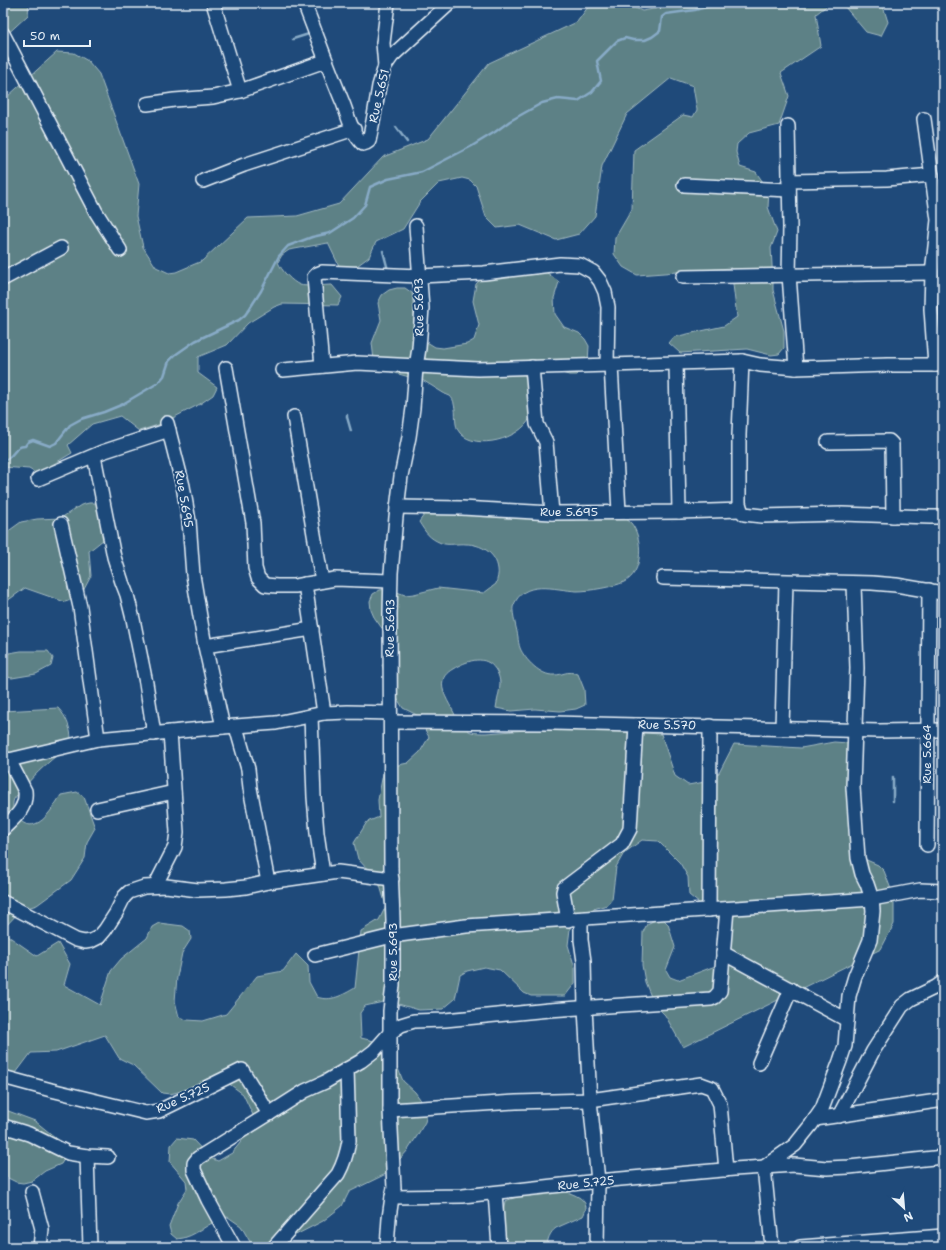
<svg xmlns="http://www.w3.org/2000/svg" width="946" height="1250" font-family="'Shantell Sans',sans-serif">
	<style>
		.green { fill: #5d8186; stroke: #a2b9bf }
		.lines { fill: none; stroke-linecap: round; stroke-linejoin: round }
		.stream { stroke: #88abc7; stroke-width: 2.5 }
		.minor-casing { stroke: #e8f1f8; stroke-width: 16 }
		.minor { stroke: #1f4a7a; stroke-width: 13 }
		.labels { text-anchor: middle; stroke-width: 4; stroke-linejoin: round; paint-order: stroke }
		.street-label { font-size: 12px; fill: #e8f1f8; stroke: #1f4a7a }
	</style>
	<rect width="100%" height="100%" fill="#1f4a7a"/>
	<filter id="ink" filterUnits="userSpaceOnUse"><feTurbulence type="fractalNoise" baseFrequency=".025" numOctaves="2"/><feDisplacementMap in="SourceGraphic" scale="8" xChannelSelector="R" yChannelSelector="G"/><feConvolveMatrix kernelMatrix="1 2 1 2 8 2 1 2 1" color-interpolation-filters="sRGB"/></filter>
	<g filter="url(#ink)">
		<!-- green -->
		<g class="green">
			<polygon points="3,3 29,3 28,15 3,38"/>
			<path d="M591,3h36v1l15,7 46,-8h194l6,19 -7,14 -15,-4 -21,-25 -16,-3 -13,10 5,32 -40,27 8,23 -10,29 -30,8 -12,11 -1,8 4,15 16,5 13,19 -1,16 9,25 -6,16 2,34v8l11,41v17l-5,6 -8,1 -24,-6 -67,4 -11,-10 5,-6 50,-11 13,-9 -6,-49 -94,7 -14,-8 -9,-13 1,-16 17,-29 2,-59 49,-35 10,2 4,-7 -4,-24 -22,-8 -44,36 -25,52 -7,50 -16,18 -23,6 -36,-15 -23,3 -11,-11 -10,-31 -6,-6 -8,-2 -23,5 -19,19 -17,27 -27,13 -7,15 -19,14 -8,1 -14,-29 -39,7 -7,5 -4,7c3,8 14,20 22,23 5,2 26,0 32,0l10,12 -4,8 -56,-1 -8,3 -26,16 -21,22 -29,12v16l19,14 -4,8 -13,9 -39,20 -22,7 -19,-15 -28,8 -24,21 4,8 -35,21 -8,-5 -26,-2v-368l4,-2 50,-45 17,1 14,8 11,13 40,110 -3,32 7,31 13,20 13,6 7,-1 26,-11 46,-43 49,-2 42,-12 44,-47 45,-18 61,-76 88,-41z"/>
			<path d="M525,260l8,2 26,20 -5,16 1,16 9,13 15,6 6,6 4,7 -1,16 -5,7 -6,6h-8l-15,-4 -20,-1c-1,10 -1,41 -4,48 -10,21 -54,33 -70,15 -7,-8 -3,-19 -6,-29 0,-3 -2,-6 -4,-8l-5,-2 -21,-13 -40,-11 -10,-10 -2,-17 9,-23 -3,-17 4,-8 7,-5 8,-2h8l7,5 3,31 7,15 13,8 8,1 24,-4 7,-4 5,-15 -6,-24 3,-17 17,-16z"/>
			<polygon points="89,503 98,503 108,536 89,551 91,576 80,597 65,602 25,588 3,604 3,535 21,522 37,519 61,518 81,505"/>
			<path d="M519,508l50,12c3,0 7,0 9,-1 6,-1 11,-7 17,-7 4,-1 20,0 24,2 3,2 9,6 12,9 12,14 13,50 -7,59 -10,5 -35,9 -47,9 -22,-1 -54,-13 -64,16 -1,6 4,23 5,30 0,3 1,8 2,11 5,12 21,28 34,27 11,0 11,-5 24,-1l6,15 1,16 -9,4 -16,2 -25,-2 -24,2 -15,-3c1,-8 4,-17 4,-24 0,-4 -1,-8 -3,-12 -9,-17 -25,-13 -39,-6 -7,4 -13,7 -15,14 -3,10 6,23 10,31 4,8 10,18 18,21 4,1 10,1 15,1l70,-5 105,6 14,42 13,9 17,-3 14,-9 15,-29 67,4 33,-6 14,1 14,115 16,7 6,6 10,26v27l-13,25 -198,98 -18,-32 -11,-11 -9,-22 -3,-17 1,-33 4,-8 8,-4 7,-2 6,6 7,23 -9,23 4,7 8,3 40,-15 4,-43 -33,-27 -1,-18 -8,-14 -22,-22 -16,-1 -18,13 -8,14 -4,32 -5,6 -31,9 -5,7 -3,24 7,23v15l-10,13h-34l-7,-3 -24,-23 -16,-3 -17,4 -7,4 -5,24 -12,10 -24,1 -31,-9 -23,5 -5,7 1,25 17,4 13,9 12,30 12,11 5,7 7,15 -2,8 -8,14 -9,14 -16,18 -6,6 -37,18 -7,14 -19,15 -51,26h-19l-12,-21 -13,-9c-19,3 -32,21 -51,22l-6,-5 -2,-8 9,-23 9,-14 -1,-8 -16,-19 1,-17 6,-7 16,2 17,18 8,3 14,-8 16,-20 4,-11 1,-7 -10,-21 -19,-14 -54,14 -8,-1 -29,-28 -14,-7 -14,-23 -49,17 -25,1 -15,20 -13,5v-367l55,-3c9,9 14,23 13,36 -18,14 -35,28 -49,46 -3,3 -6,6 -8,9 -5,12 8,30 21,25 11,-3 20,-20 26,-29l16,-3 7,5 11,31 -8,14 -2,16 -14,22 -34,25 -16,5 -17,18 4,8 29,20 21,-13 12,21 -6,21 36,20 11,-34 10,-12 26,-21 5,-11 7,-4 24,3 7,5 1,8 -9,14 -5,24 -2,24 4,16 8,3 16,1 23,-7 31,-38 26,-5 13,-17 12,12 1,16 8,15c14,5 26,-2 38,-9l6,-57 18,-11 7,-14 -7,-24 -21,-23 -4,-16 13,-21 12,-5 -1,-17 6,-32 24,-5 12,-11 9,-15 -12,-22 -14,-7 -17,-28 -4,-15 11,-13 -9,-21 -10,-14 -3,-7 -1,-9 3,-7 7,-4 9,-1 16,6 9,-1 24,-6 46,5 12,-9c1,-5 3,-10 2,-15 -2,-16 -17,-25 -32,-25 -7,-1 -18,2 -25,-1 -12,-5 -15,-10 -22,-21l5,-7 8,-4z"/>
			<polygon points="21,651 48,651 53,658 51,666 36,674 12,678 3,676 3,654"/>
			<polygon points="3,1109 35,1121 66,1146 68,1153 61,1164 45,1171 32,1181 23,1183 16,1182 8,1178 3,1172"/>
			<path d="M563,1191c7,2 22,6 23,16 0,3 -2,7 -3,9l-27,12c-6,4 -9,12 -9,19h-44l-1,-29 3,-17 26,-9z"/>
		</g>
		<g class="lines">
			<!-- stream -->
			<g class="stream">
				<polyline points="762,3 769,3"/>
				<polyline points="293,39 312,33"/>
				<polyline points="396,127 407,142"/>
				<polyline points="383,251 388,270"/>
				<polyline points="347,415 347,417 351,431"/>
				<path d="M3,459l2,1c10,-4 9,-14 20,-14l3,-4 5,-2 17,6 6,-3 14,-18 11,-6 23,-7 17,-7 37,-22 6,-7 5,-15 6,-6 20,-14 44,-21 6,-5 5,-7 11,-17 18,-35 9,-10 24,-9 18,-4 23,-15 12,-13 5,-18 18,-8 34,-7 50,-26 23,-14 15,-11 32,-18 16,-4 20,2 14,-9 9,-11 -4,-20 20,-20 8,-3 8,2h12l7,-3 8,-6 2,-14 4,-3 29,-4 26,-7"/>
				<polyline points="893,801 893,777"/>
			</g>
			<!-- minor casing -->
			<g class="minor-casing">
				<g id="minor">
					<polyline points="213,3 240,91"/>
					<path d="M304,3c13,33 25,67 39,100 5,13 9,31 20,41l3,-1 3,-2 5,-25 5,-30 6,-20 7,-10 58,-53"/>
					<polyline points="3,34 96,212 120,250"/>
					<polyline points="385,66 383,43 388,3"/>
					<polyline points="147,104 174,100 213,97 240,91 325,61"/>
					<polyline points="924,119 938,220 932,273 931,309 935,365"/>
					<polyline points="788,126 790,227 789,275 796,368"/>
					<polyline points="203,181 244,165 354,129"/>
					<polyline points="789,181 887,179 932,175"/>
					<polyline points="684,185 789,190"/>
					<polyline points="416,226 422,308 419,348 416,367 413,408 409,437 401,476 396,517 391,573 390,614 391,868 393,920 393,985 390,1011 390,1110 394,1188 392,1197 463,1196 598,1181 734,1169 794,1165 827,1168 849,1167 943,1157"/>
					<polyline points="683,277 932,273"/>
					<polyline points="3,279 61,248"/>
					<polyline points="742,361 739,435 739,503 741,510 744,514 762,516 842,514 930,517 943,517"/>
					<polyline points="676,364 679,512"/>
					<polyline points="611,365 619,512"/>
					<polyline points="322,366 314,277 317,274 322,272 419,276 484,273 560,264 580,265 593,272 600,281 605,292 608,307 607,365"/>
					<polyline points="532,367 537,424 546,442 552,513"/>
					<polyline points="226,368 253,523 255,568 258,578 265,585 277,586 295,586 335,579 390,581"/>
					<polyline points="283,370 357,363 478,369 742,361 760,365 796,368 888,365 943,365"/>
					<polyline points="294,417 322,581"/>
					<polyline points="167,423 183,486 189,521 193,575 205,646 223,727 276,723 324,713 348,712 390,713"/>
					<polyline points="828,442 889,441 892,444 893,516"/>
					<polyline points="94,456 114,557 122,582 127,595 133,619 146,683 154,734"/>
					<polyline points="38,479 102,452 169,430"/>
					<polyline points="397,507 462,508 552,513 679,512 741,510"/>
					<polyline points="61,524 80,607 98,739"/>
					<polyline points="663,578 872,583 896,585 937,592 943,594"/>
					<polyline points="305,584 324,713"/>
					<polyline points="205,646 312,629"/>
					<polyline points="311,716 314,797 317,833 323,874"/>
					<polyline points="391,722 553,723 879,731 943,730"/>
					<polyline points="236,727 248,769 250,788 268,882"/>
					<polyline points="782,728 786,582"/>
					<polyline points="3,758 9,760 98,739 223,727"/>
					<polyline points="97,809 174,792"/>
					<path d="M3,829c11,-11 24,-20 22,-38l-16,-31"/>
					<polyline points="927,845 929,590"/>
					<polyline points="155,886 175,847 177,832 170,732"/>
					<polyline points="3,902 76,940 85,942 91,941 99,937 105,930 116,913 124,897 129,892 144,887 166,886 198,890 226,889 246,887 268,882 338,872 392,879"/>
					<polyline points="709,910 710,726"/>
					<polyline points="581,919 581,940 584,961 585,1008 590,1100 598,1181 597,1247"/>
					<polyline points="568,920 563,892 564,888 622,844 630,829 636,725"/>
					<polyline points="723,953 847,1020"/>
					<polyline points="315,955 392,936 466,926 872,899 920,890 943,891"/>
					<polyline points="759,1063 791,989"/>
					<polyline points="3,1077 51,1090 146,1113 159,1111 242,1070 269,1114 198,1158 194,1163 194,1170 208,1200 234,1247"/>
					<polyline points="390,1110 516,1102 590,1100 701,1084 712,1088 720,1104 726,1170"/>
					<polyline points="269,1114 305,1091 325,1082 361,1061 374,1051 390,1033 401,1025 414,1021 445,1020 549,1010 711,999 715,997 720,991 727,909"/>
					<polyline points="839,1116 873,1051 902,1006 911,999 936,987 943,982"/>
					<polyline points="815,1119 937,1101 943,1100"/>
					<polyline points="3,1126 29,1134 68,1153 87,1156 108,1157"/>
					<polyline points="87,1156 90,1247"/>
					<polyline points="32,1192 42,1229 40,1247"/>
					<polyline points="495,1193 499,1247"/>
					<path d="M274,1247l64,-73c6,-11 9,-21 11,-33l-2,-72"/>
					<polyline points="387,1247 389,1218 392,1197"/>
					<polyline points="772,1247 764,1167 795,1145 811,1125 822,1109 840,1061 845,1046 849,996 855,976 870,940 873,911 872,899 867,884 862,874 858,858 853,787 857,668 854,584"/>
					<polyline points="800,1247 943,1236"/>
				</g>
			</g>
			<!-- minor -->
			<use href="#minor" class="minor"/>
		</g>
	</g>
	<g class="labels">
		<!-- street labels -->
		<g class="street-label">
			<text transform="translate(379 96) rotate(-77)" y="4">Rue 5.651</text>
			<text transform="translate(419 307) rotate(-91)" y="4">Rue 5.693</text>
			<text transform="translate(184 499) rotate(80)" y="4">Rue 5.695</text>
			<text x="569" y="516">Rue 5.695</text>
			<text transform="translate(390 628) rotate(-89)" y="4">Rue 5.693</text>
			<text transform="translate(667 725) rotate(1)" y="4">Rue 5.570</text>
			<text transform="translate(927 754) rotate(-90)" y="4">Rue 5.664</text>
			<text transform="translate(393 952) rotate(-90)" y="4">Rue 5.693</text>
			<text transform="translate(183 1098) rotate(-24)" y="4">Rue 5.725</text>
			<text transform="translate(586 1183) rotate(-6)" y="4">Rue 5.725</text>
		</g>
	</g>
	<!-- margin -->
	<rect width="946" height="1250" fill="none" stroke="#1f4a7a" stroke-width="16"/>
	<rect x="8" y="8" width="930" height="1234" fill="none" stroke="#e8f1f8" stroke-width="1.5" filter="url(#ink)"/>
	<!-- north arrow -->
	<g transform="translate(904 1208) rotate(154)" stroke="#1f4a7a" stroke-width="3" paint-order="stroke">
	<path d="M0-3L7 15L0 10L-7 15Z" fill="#e8f1f8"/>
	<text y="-6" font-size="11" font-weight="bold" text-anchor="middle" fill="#e8f1f8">N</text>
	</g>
	<!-- scale -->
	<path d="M24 40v6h66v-6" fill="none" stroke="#e8f1f8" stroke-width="2"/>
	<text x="30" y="40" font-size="12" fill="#e8f1f8" stroke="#1f4a7a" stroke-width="3" paint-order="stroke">50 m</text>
</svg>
